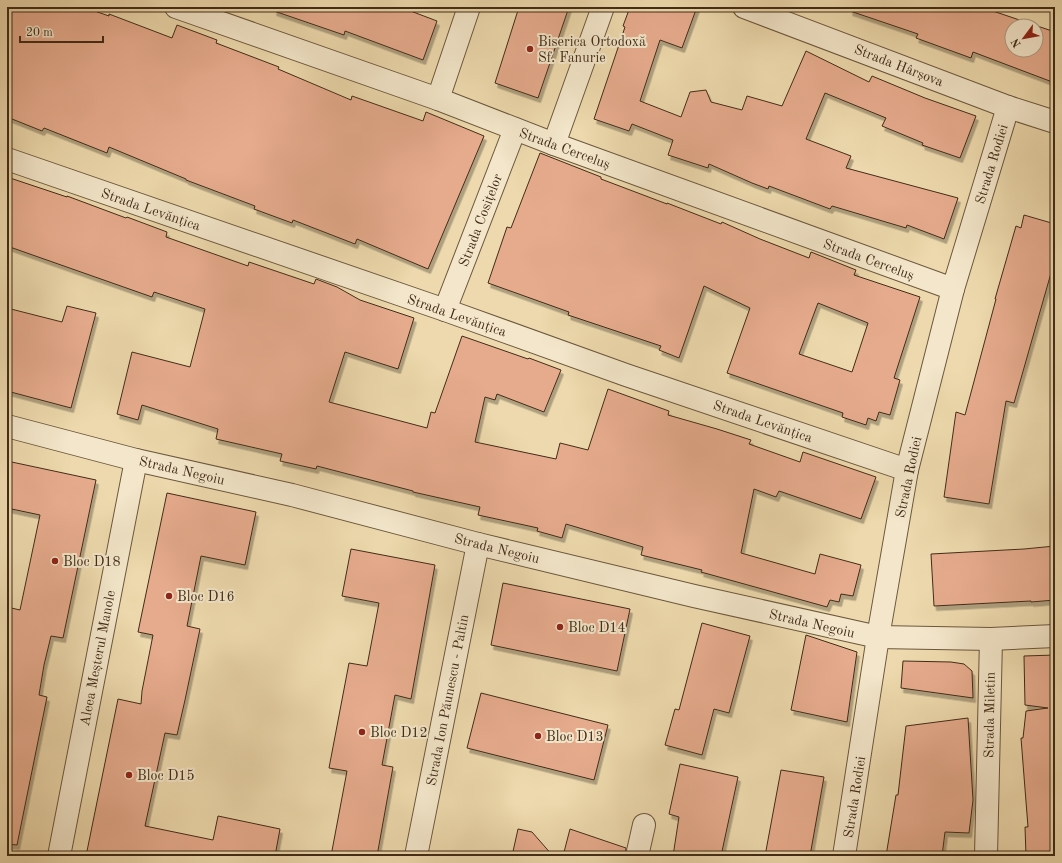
<svg xmlns="http://www.w3.org/2000/svg" width="1062" height="863" font-family="'Old Standard TT',serif">
	<style>
		.building { fill: #e6ab8d; stroke: #412c18; fill-rule: evenodd; filter: url(#shadow) }
		.lines { fill: none; stroke-linecap: round; stroke-linejoin: round }
		.street-casing { stroke: #6c573d; stroke-width: 24 }
		.street { stroke: #f3e6ca; stroke-width: 22 }
		.poi-dot { fill: #8f2418; stroke: #f3e6ca; stroke-width: 1.5 }
		.labels { text-anchor: middle; stroke-width: 4; stroke-linejoin: round; paint-order: stroke }
		.poi-label { font-size: 14px; fill: #412c18; stroke: #f3e6ca; text-anchor: start }
		.street-label { font-size: 14px; fill: #412c18; stroke: #f3e6ca }
	</style>
	<defs>
		<filter id="shadow"><feDropShadow dx="2.5" dy="4.5" stdDeviation="0" flood-color="#0004"/></filter>
	</defs>
	<rect width="100%" height="100%" fill="#edd9ad"/>
	<filter id="stains"><feTurbulence type="fractalNoise" baseFrequency=".005" numOctaves="4"/><feColorMatrix values="0 0 0 0 .2 0 0 0 0 .09 0 0 0 0 .02 0 0 0 .5 -.17"/></filter>
	<radialGradient id="worn" r=".72"><stop offset=".6" stop-color="#630" stop-opacity="0"/><stop offset="1" stop-color="#630" stop-opacity=".3"/></radialGradient>
	<!-- building -->
	<g class="building">
		<polygon points="7,7 83,7 109,16 109,14 172,38 177,25 217,40 216,43 279,67 278,69 351,100 352,96 423,121 426,112 484,136 428,269 357,239 355,244 293,220 292,223 254,209 255,206 186,180 186,179 109,147 107,153 44,128 42,131 7,117"/>
		<polygon points="275,7 400,7 437,21 423,60 345,31 344,35 274,11"/>
		<polygon points="519,7 569,7 538,98 495,83"/>
		<polygon points="630,7 697,7 682,48 660,40 640,101 681,117 690,92 706,90 711,102 742,110 747,96 782,106 806,51 869,82 872,76 925,98 976,116 960,158 922,145 923,143 882,126 886,118 825,93 806,139 851,156 846,168 958,198 944,239 907,225 906,228 832,206 830,209 769,186 768,189 752,183 709,164 708,168 668,155 673,140 632,124 629,131 594,119 625,27 623,26"/>
		<path d="M851,7h130l74,25v51l-82,-31 -2,6 -55,-20 2,-4 -68,-23zM1012,26h24v24h-24z"/>
		<path d="M540,153l61,24v2l66,25v-1l54,21 1,-2 38,17 49,19 2,-6 45,18 -2,5 66,22 -26,81 6,2 -10,35 -11,-3 -3,9 -8,-3 -2,7 -24,-8 1,-4 -116,-40 23,-65 -46,-22 -25,72 -20,-8 2,-4 -93,-31 1,-3 -81,-29 19,-56 4,1zM818,303l50,20 -16,49 -53,-18z"/>
		<polygon points="7,177 67,197 67,196 126,218 127,217 167,232 166,237 248,266 249,262 314,284 316,279 337,287 360,300 414,318 398,369 345,352 329,402 427,428 431,412 435,413 462,336 528,359 529,358 561,370 544,412 497,394 495,400 485,397 475,442 556,459 560,443 588,450 608,389 669,411 668,415 717,429 751,440 749,444 800,462 803,452 876,477 861,519 779,491 776,497 754,489 741,553 815,574 820,554 861,565 853,596 841,594 839,602 830,600 827,607 701,572 702,570 641,555 643,547 566,524 562,538 537,531 538,528 478,515 480,507 413,492 413,491 317,466 316,469 280,461 282,454 216,439 218,429 142,405 138,420 117,414 132,352 190,367 205,309 154,292 152,297 7,246"/>
		<polygon points="1024,215 1055,224 1055,259 1014,403 1006,401 989,504 944,497 956,412 965,415 996,299 995,299 1016,226 1021,228"/>
		<polygon points="67,306 96,313 71,408 7,391 7,308 62,322"/>
		<polygon points="7,461 96,480 63,638 51,636 44,665 39,695 47,697 17,845 7,844 7,607 20,610 40,515 7,508"/>
		<polygon points="167,493 256,512 245,565 201,556 187,626 200,629 185,700 177,735 165,733 145,826 213,840 218,816 280,829 275,856 86,856 118,699 141,704 142,691 153,635 138,632"/>
		<polygon points="1055,546 1055,600 1031,602 1031,601 934,606 931,554 1024,549"/>
		<polygon points="351,549 435,565 411,699 395,695 382,765 393,767 377,856 331,856 347,771 329,768 349,663 367,666 379,603 342,596"/>
		<polygon points="503,583 630,609 617,671 491,645"/>
		<polygon points="702,623 750,636 729,713 714,709 702,755 665,745 675,709 679,710"/>
		<polygon points="806,635 857,652 847,722 791,710"/>
		<polygon points="1055,655 1055,856 1026,856 1025,827 1028,827 1021,738 1023,738 1026,711 1048,708 1025,705 1024,656"/>
		<polygon points="903,661 951,662 964,664 972,671 973,698 901,688"/>
		<polygon points="481,693 608,725 594,780 467,748"/>
		<polygon points="968,718 973,800 969,833 945,832 942,856 886,856 896,795 898,795 906,726"/>
		<polygon points="680,764 738,777 721,856 673,856 679,817 669,814"/>
		<polygon points="781,770 824,777 810,856 765,856"/>
		<polygon points="518,829 532,832 553,856 512,856"/>
		<polygon points="570,829 626,848 625,856 563,856"/>
	</g>
	<g class="lines">
		<!-- street casing -->
		<g class="street-casing">
			<g id="street">
				<polyline points="176,7 438,99 554,144 953,289"/>
				<polyline points="744,7 1008,107 1055,122"/>
				<polyline points="438,99 469,7"/>
				<polyline points="554,144 603,7"/>
				<polyline points="7,159 445,310 626,375 907,470"/>
				<polyline points="445,310 515,129"/>
				<polyline points="7,426 136,460 292,495 478,544 694,596 878,637 991,639 1055,636"/>
				<polyline points="59,856 136,460"/>
				<polyline points="416,856 478,544"/>
				<polyline points="637,856 644,825"/>
				<polyline points="844,856 878,637 907,470 953,289 1008,107"/>
				<polyline points="986,856 991,639"/>
			</g>
		</g>
		<!-- street -->
		<use href="#street" class="street"/>
	</g>
	<!-- markers -->
	<g class="poi-dot">
		<circle cx="530" cy="49" r="4"/>
		<circle cx="55" cy="561" r="4"/>
		<circle cx="169" cy="596" r="4"/>
		<circle cx="560" cy="627" r="4"/>
		<circle cx="362" cy="732" r="4"/>
		<circle cx="538" cy="736" r="4"/>
		<circle cx="129" cy="775" r="4"/>
	</g>
	<g class="labels">
		<!-- poi labels -->
		<g class="poi-label">
			<text x="538" y="46">Biserica Ortodoxă<tspan x="538" dy="16">Sf. Fanurie</tspan></text>
			<text x="63" y="566">Bloc D18</text>
			<text x="177" y="601">Bloc D16</text>
			<text x="568" y="632">Bloc D14</text>
			<text x="370" y="737">Bloc D12</text>
			<text x="546" y="741">Bloc D13</text>
			<text x="137" y="780">Bloc D15</text>
		</g>
		<!-- street labels -->
		<g class="street-label">
			<text transform="translate(899 65) rotate(21)" y="5">Strada Hârșova</text>
			<text transform="translate(565 148) rotate(20)" y="5">Strada Cerceluș</text>
			<text transform="translate(991 164) rotate(-73)" y="5">Strada Rodiei</text>
			<text transform="translate(151 209) rotate(19)" y="5">Strada Levănțica</text>
			<text transform="translate(480 220) rotate(-69)" y="5">Strada Cosițelor</text>
			<text transform="translate(869 259) rotate(20)" y="5">Strada Cerceluș</text>
			<text transform="translate(457 315) rotate(19)" y="5">Strada Levănțica</text>
			<text transform="translate(763 421) rotate(19)" y="5">Strada Levănțica</text>
			<text transform="translate(182 470) rotate(13)" y="5">Strada Negoiu</text>
			<text transform="translate(908 477) rotate(-78)" y="5">Strada Rodiei</text>
			<text transform="translate(497 548) rotate(14)" y="5">Strada Negoiu</text>
			<text transform="translate(812 623) rotate(13)" y="5">Strada Negoiu</text>
			<text transform="translate(97 658) rotate(-79)" y="5">Aleea Meșterul Manole</text>
			<text transform="translate(447 700) rotate(-79)" y="5">Strada Ion Păunescu - Paltin</text>
			<text transform="translate(989 715) rotate(-89)" y="5">Strada Miletin</text>
			<text transform="translate(854 797) rotate(-81)" y="5">Strada Rodiei</text>
		</g>
	</g>
	<!-- margin -->
	<rect width="1062" height="863" fill="none" stroke="#edd9ad" stroke-width="24"/>
	<rect x="8" y="8" width="1046" height="847" fill="none" stroke="#412c18" stroke-width="2"/>
	<rect x="12" y="12" width="1038" height="839" fill="none" stroke="#412c18"/>
	<!-- north arrow -->
	<g transform="translate(1024 38) rotate(238)"><circle r="19" fill="#f3e6ca" stroke="#ac9c83"/>
	<path d="M0-3L7 15L0 10L-7 15Z" fill="#8f2418"/>
	<text y="-6" font-size="11" font-weight="bold" text-anchor="middle" fill="#412c18">N</text>
	</g>
	<!-- scale -->
	<path d="M20 36v6h83v-6" fill="none" stroke="#412c18" stroke-width="2"/>
	<text x="26" y="36" font-size="12" fill="#412c18" stroke="#f3e6ca" stroke-width="3" paint-order="stroke">20 m</text>
	<rect width="100%" height="100%" filter="url(#stains)"/>
	<rect width="100%" height="100%" fill="url(#worn)"/>
</svg>
